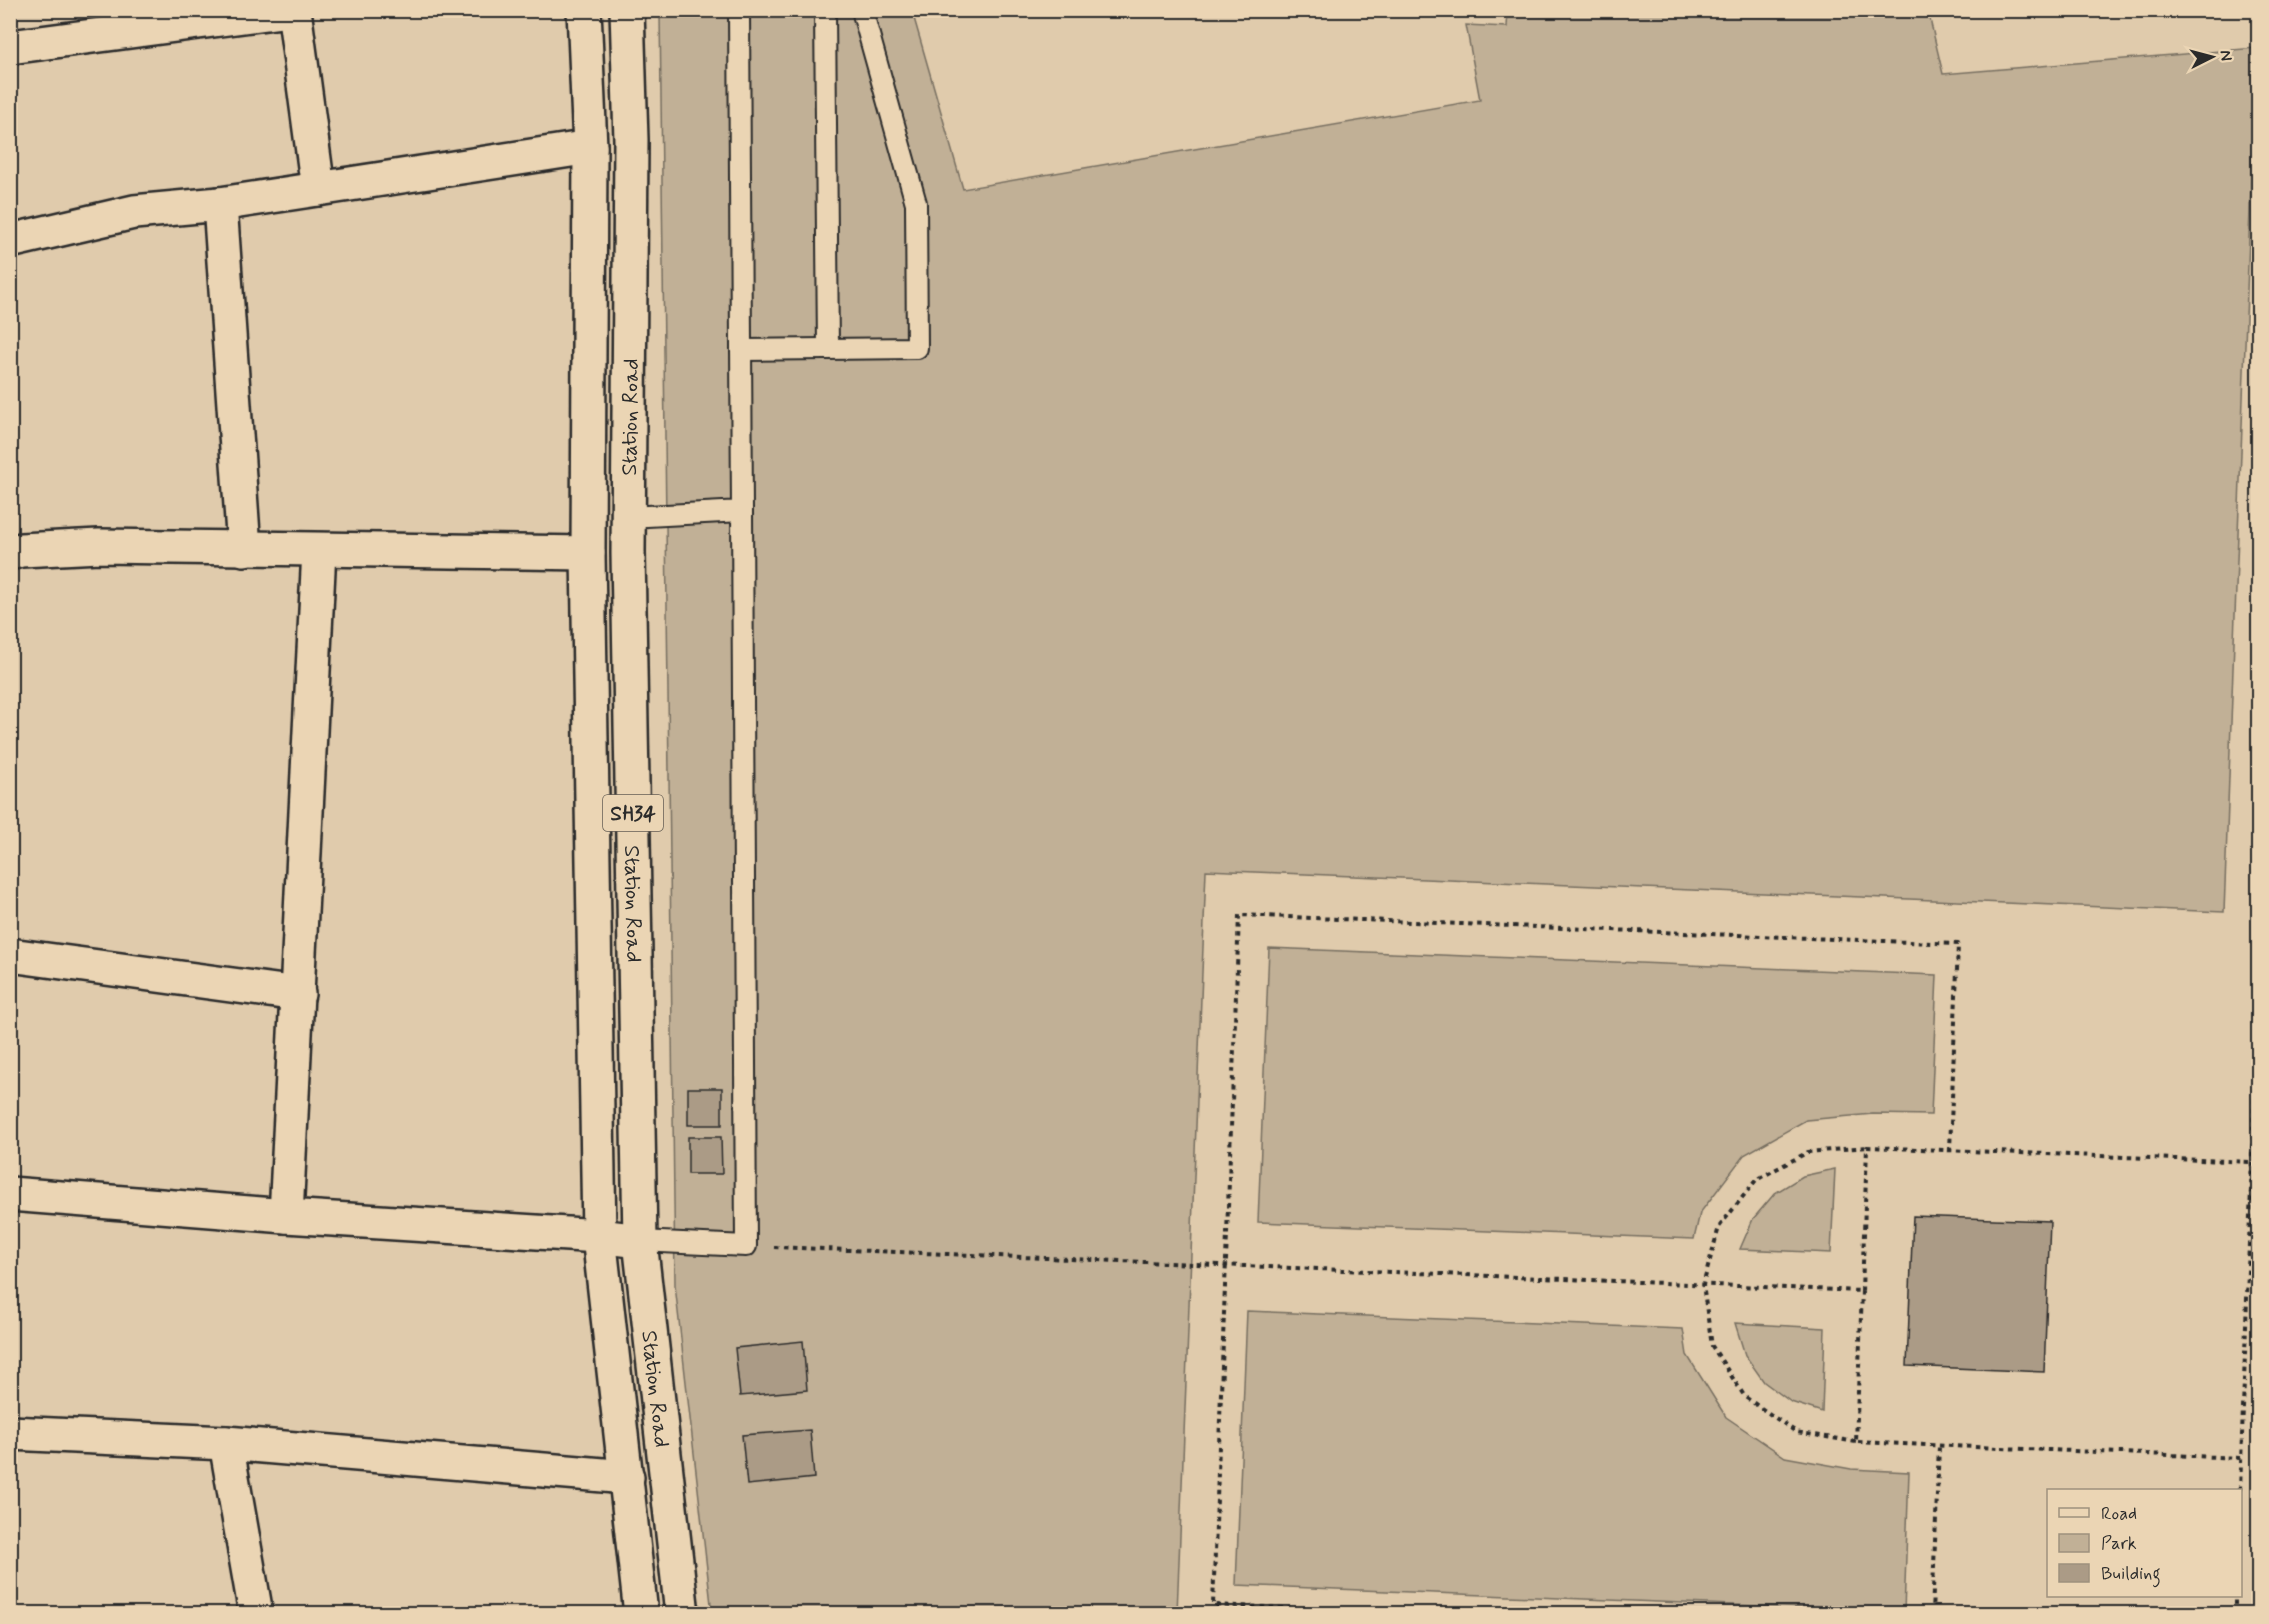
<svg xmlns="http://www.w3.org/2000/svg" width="2269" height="1624" font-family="Mynerve,sans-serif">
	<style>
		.green { fill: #c1b096; stroke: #766e60; stroke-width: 1.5 }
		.building { fill: #ab9b86; stroke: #2b2b2b; stroke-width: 1.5 }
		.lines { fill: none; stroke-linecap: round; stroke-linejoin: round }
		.lane-casing { stroke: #2b2b2b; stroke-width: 24 }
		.street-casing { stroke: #2b2b2b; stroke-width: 38 }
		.primary-casing { stroke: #2b2b2b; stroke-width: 38 }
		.path { stroke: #2b2b2b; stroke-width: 4; stroke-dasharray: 4.5 4.5; stroke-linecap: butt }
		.lane { stroke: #ebd5b4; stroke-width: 20 }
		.street { stroke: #ebd5b4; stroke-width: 33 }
		.primary { stroke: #ebd5b4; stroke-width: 33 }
		.labels { text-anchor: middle; stroke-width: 6; stroke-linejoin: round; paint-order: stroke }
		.shield { fill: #ebd5b4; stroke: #655e54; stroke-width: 1.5 }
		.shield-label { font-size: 21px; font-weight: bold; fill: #2b2b2b }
		.street-label { font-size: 22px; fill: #2b2b2b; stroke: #ebd5b4 }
	</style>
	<rect width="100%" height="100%" fill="#e0cbac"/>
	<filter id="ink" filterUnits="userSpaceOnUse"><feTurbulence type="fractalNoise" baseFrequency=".0167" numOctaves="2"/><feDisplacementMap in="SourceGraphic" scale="12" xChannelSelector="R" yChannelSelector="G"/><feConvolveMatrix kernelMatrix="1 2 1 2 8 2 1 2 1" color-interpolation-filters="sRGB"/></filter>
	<g filter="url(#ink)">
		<!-- green -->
		<g class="green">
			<polygon points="660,11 912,11 963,189 1480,100 1466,25 1507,27 1508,11 1928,11 1943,74 2256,48 2224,912 1206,870 1177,1613 712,1613 675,1285"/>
			<polygon points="1269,948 1937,975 1931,1115 1873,1114 1806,1120 1744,1155 1700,1213 1694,1239 1258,1222"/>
			<polygon points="1835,1169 1831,1253 1740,1249 1753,1219 1775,1193 1803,1176"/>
			<polygon points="1247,1311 1683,1329 1687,1355 1726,1417 1785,1457 1851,1469 1909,1472 1904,1612 1236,1585"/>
			<polygon points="1735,1323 1825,1328 1822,1412 1791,1402 1764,1382 1745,1355"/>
		</g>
		<!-- building -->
		<g class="building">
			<rect x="688" y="1088" width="34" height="37"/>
			<polygon points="688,1137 721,1137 722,1174 688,1174"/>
			<polygon points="1913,1216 2050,1221 2044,1372 1907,1366"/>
			<polygon points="803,1341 807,1390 740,1396 735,1348"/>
			<polygon points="810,1430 814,1478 747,1485 742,1435"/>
		</g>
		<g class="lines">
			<!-- lane casing -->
			<g class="lane-casing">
				<g id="lane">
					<polyline points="825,10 828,349"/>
					<polyline points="741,350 917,348 916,203 862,10"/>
					<polyline points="628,517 742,511 739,10"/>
					<polyline points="640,1241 746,1246 742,511"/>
				</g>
			</g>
			<!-- street casing -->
			<g class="street-casing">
				<g id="street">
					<polyline points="294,10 318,189"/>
					<polyline points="10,47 289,10"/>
					<polyline points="220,204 244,549"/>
					<polyline points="10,241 134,212 220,204 590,147"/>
					<polyline points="10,553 21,550 99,546 588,553"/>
					<polyline points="10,955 298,994"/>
					<polyline points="10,1194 286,1216 599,1236 640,1241"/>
					<polyline points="286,1216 319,550"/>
					<polyline points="10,1433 226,1443 627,1477"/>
					<polyline points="226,1443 256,1614"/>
				</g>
			</g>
			<!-- primary casing -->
			<g class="primary-casing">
				<g id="primary">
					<polyline points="584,10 590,147 588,553 599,1236 641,1614"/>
					<path id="s1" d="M627,10l4,130 -3,413 12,688 42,373"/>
				</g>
			</g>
			<!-- path -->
			<g class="path">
				<polyline points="774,1247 1862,1291 1856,1442 2241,1458"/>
				<polyline points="1862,1291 1867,1147 2252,1162"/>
				<polyline points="1856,1442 1796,1432 1745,1397 1712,1346 1703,1285 1719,1227 1756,1180 1808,1152 1867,1147"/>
				<polyline points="2240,1490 2258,997"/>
				<polyline points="1427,1614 1213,1605 1239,915 1958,944 1950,1150"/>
				<polyline points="1932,1614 1939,1446"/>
				<polyline points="2235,1614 2235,1596"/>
			</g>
			<!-- lane -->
			<use href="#lane" class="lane"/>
			<!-- street -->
			<use href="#street" class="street"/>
			<!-- primary -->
			<use href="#primary" class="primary"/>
		</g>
	</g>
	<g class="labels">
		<!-- shield labels -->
		<rect class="shield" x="603" y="795" width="60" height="36" rx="4.5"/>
		<g class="shield-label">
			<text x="633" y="820">SH34</text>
		</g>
		<!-- street labels -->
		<g class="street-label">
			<text transform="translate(629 417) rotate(-89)" y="8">Station Road</text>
			<text dy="8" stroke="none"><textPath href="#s1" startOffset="894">Station Road</textPath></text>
			<text dy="8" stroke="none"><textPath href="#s1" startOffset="1380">Station Road</textPath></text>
		</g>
	</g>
	<!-- margin -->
	<rect width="2269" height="1624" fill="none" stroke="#ebd5b4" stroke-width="36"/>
	<rect x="18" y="18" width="2233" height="1588" fill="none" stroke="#2b2b2b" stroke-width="2" filter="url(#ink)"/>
	<!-- legend -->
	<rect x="2047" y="1489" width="195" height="108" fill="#ebd5b4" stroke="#9e917d" stroke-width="1.5"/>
	<rect x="2059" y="1508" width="30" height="9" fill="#ebd5b4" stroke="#9e917d" stroke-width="1.5"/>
	<text x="2101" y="1519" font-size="18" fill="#2b2b2b">Road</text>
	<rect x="2059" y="1534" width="30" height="18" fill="#c1b096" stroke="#9e917d" stroke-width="1.5"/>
	<text x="2101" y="1549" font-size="18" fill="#2b2b2b">Park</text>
	<rect x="2059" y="1564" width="30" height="18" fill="#ab9b86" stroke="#9e917d" stroke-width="1.5"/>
	<text x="2101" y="1579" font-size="18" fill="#2b2b2b">Building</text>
	<!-- north arrow -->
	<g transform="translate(2212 57) rotate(84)" stroke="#ebd5b4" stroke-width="4.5" paint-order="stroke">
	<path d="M0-4.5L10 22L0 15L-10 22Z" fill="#2b2b2b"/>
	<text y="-9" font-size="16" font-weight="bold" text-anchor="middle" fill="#2b2b2b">N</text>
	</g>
</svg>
